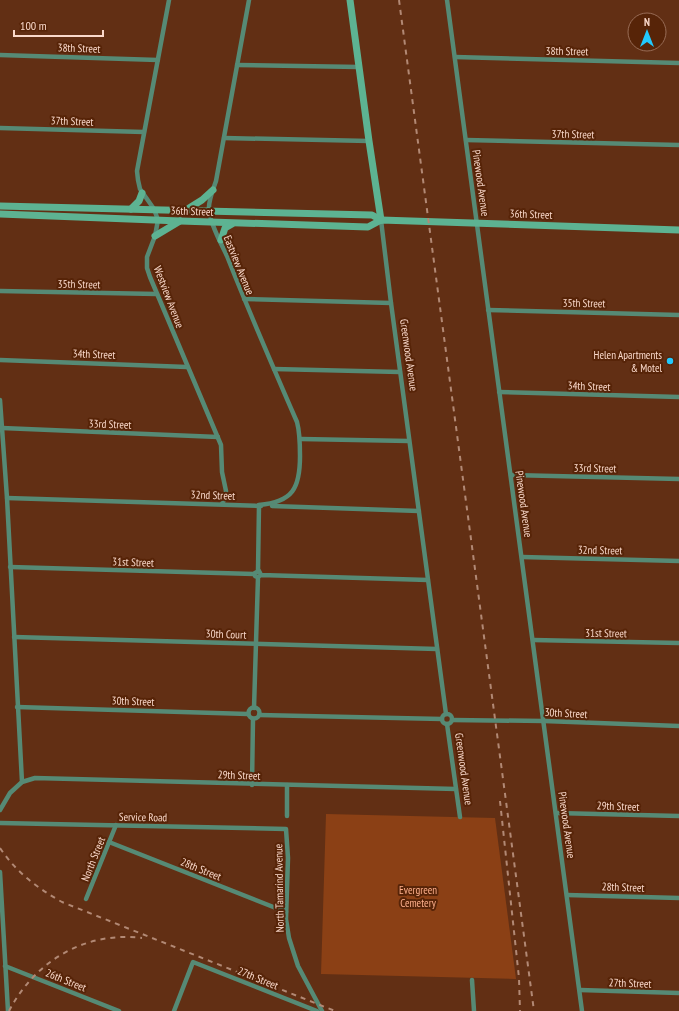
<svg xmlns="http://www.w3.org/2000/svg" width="679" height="1011" font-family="'PT Sans Narrow',sans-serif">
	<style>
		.green { fill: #8b4015 }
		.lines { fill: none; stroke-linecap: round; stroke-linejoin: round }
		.street { stroke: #568a75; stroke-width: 4.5 }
		.secondary { stroke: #5db392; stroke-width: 7 }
		.rail { stroke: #b28975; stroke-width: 2; stroke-dasharray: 5 5; stroke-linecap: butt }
		.poi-dot { fill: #21c9fd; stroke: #572408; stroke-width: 1.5 }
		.labels { text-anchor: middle; stroke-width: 4; stroke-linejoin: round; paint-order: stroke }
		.street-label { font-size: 11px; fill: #fad9cb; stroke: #572408 }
		.poi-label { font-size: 11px; fill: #fad9cb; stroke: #572408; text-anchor: end }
		.park-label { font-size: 11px; fill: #feaf8b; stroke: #572408 }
	</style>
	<rect width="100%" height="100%" fill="#622f14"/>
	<!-- green -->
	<polygon class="green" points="326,814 495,818 516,979 321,974"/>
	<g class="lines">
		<!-- street -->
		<g class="street">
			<polyline points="169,0 137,171 138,180 140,189 154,209 158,220 155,236 147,257 147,268 150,277 221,445 222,472 226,491 225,498 222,504"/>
			<path d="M249,0l-33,181c-3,9 -8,20 -7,29 1,14 12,33 18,46 22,56 46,111 70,166 3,11 3,22 3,34 0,32 -7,46 -41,49"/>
			<polyline points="447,0 582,1011"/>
			<polyline points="0,55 158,60"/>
			<polyline points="455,57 679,63"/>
			<polyline points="237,65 359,67"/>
			<polyline points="0,128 144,132"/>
			<polyline points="224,138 369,141"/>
			<polyline points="466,140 679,145"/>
			<polyline points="381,220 391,303 446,714"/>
			<polyline points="0,291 157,294"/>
			<polyline points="244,299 391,303"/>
			<polyline points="488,310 679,315"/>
			<polyline points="0,360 187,367"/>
			<polyline points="274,369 400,372"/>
			<polyline points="499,392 679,397"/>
			<polyline points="0,400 7,498 22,782 10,793 0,810"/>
			<polyline points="2,428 218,437"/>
			<polyline points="301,439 409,441"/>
			<polyline points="511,475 679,479"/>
			<polyline points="7,498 261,506"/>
			<polyline points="272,506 419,511"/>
			<polyline points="522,557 679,561"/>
			<polyline points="10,567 254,574"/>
			<polyline points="258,571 259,505"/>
			<polyline points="261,575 259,571 255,573 255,576 258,577 261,575 428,580"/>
			<polyline points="14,637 437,649"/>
			<polyline points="533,640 679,643"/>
			<polyline points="17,707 248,714"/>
			<circle cx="254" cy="713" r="5.5"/>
			<polyline points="254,708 258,577"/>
			<circle cx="447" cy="719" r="5"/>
			<polyline points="259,715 442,719"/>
			<polyline points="452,720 544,721 679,726"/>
			<polyline points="447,724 460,817"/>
			<polyline points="22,782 35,778 456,789"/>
			<polyline points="252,785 253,719"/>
			<polyline points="556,813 679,816"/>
			<polyline points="287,816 287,785"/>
			<polyline points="0,823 286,829 288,858 286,919 289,938 298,966 322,1011"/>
			<polyline points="109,842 286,912"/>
			<polyline points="0,872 8,1011"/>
			<polyline points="567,895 679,898"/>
			<polyline points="86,899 116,825"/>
			<polyline points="5,966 119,1011"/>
			<polyline points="472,980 474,1011"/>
			<polyline points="580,990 679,993"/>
			<polyline points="174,1011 193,962 317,1011"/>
		</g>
		<!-- secondary -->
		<g class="secondary">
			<polyline points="350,0 369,141 381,220"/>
			<polyline points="0,206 372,215 381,220"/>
			<polyline points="131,209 139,201 142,193"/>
			<polyline points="186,210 202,200 213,190"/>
			<polyline points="0,214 180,221 368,227 381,220 679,230"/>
			<polyline points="155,236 180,221"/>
			<polyline points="221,240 225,228 232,224"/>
		</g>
		<!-- rail -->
		<g class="rail">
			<polyline points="399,0 534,1011"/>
			<polyline points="500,801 519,978 520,1011"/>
			<path d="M0,848c16,24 37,40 62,54l273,109"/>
			<path d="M9,1011c26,-50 76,-80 133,-73"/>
		</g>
	</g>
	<!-- markers -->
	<circle class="poi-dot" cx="670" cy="361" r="4"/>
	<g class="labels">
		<!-- street labels -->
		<g class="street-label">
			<text transform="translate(79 48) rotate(2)" y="4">38th Street</text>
			<text transform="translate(567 51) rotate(1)" y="4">38th Street</text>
			<text transform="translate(72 121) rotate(2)" y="4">37th Street</text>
			<text transform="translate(573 134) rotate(1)" y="4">37th Street</text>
			<text transform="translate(481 183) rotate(82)" y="4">Pinewood Avenue</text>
			<text transform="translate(192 211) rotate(2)" y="4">36th Street</text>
			<text transform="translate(531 214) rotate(2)" y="4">36th Street</text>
			<text transform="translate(239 265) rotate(68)" y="4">Eastview Avenue</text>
			<text transform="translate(79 284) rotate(1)" y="4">35th Street</text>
			<text transform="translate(169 297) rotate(69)" y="4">Westview Avenue</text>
			<text transform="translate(584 303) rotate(1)" y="4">35th Street</text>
			<text transform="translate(94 354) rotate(2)" y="4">34th Street</text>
			<text transform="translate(409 355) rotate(82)" y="4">Greenwood Avenue</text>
			<text transform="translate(589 386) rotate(2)" y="4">34th Street</text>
			<text transform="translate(110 424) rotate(2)" y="4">33rd Street</text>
			<text transform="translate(595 468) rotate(1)" y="4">33rd Street</text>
			<text transform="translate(213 495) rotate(2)" y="4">32nd Street</text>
			<text transform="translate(524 504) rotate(82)" y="4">Pinewood Avenue</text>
			<text transform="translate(600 550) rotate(1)" y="4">32nd Street</text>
			<text transform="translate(133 562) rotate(2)" y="4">31st Street</text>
			<text transform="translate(606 633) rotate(1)" y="4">31st Street</text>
			<text transform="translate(226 634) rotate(2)" y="4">30th Court</text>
			<text transform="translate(133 701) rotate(2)" y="4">30th Street</text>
			<text transform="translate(566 713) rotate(3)" y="4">30th Street</text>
			<text transform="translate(464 769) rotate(82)" y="4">Greenwood Avenue</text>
			<text transform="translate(239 775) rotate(2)" y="4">29th Street</text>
			<text transform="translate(618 806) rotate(2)" y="4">29th Street</text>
			<text transform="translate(143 817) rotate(1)" y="4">Service Road</text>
			<text transform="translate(567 825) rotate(82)" y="4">Pinewood Avenue</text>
			<text transform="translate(93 859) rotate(-68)" y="4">North Street</text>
			<text transform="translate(201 869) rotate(22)" y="4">28th Street</text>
			<text transform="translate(623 887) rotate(2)" y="4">28th Street</text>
			<text transform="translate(279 888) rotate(-91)" y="4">North Tamarind Avenue</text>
			<text transform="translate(258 978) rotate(22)" y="4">27th Street</text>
			<text transform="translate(66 980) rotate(22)" y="4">26th Street</text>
			<text transform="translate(630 983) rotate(2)" y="4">27th Street</text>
		</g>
		<!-- poi labels -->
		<g class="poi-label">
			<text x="662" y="359">Helen Apartments<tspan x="662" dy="13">&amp; Motel</tspan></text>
		</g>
		<!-- park labels -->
		<g class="park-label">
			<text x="418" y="894">Evergreen<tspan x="418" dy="13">Cemetery</tspan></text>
		</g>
	</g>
	<!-- north arrow -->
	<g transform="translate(647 32)"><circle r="19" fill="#572408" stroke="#986c56"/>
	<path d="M0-3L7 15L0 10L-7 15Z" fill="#21c9fd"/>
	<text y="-6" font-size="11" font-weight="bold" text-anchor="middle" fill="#fad9cb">N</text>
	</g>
	<!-- scale -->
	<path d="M14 30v6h89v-6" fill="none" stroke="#fad9cb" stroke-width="2"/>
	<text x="20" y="30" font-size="12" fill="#fad9cb" stroke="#572408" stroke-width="3" paint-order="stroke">100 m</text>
</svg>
